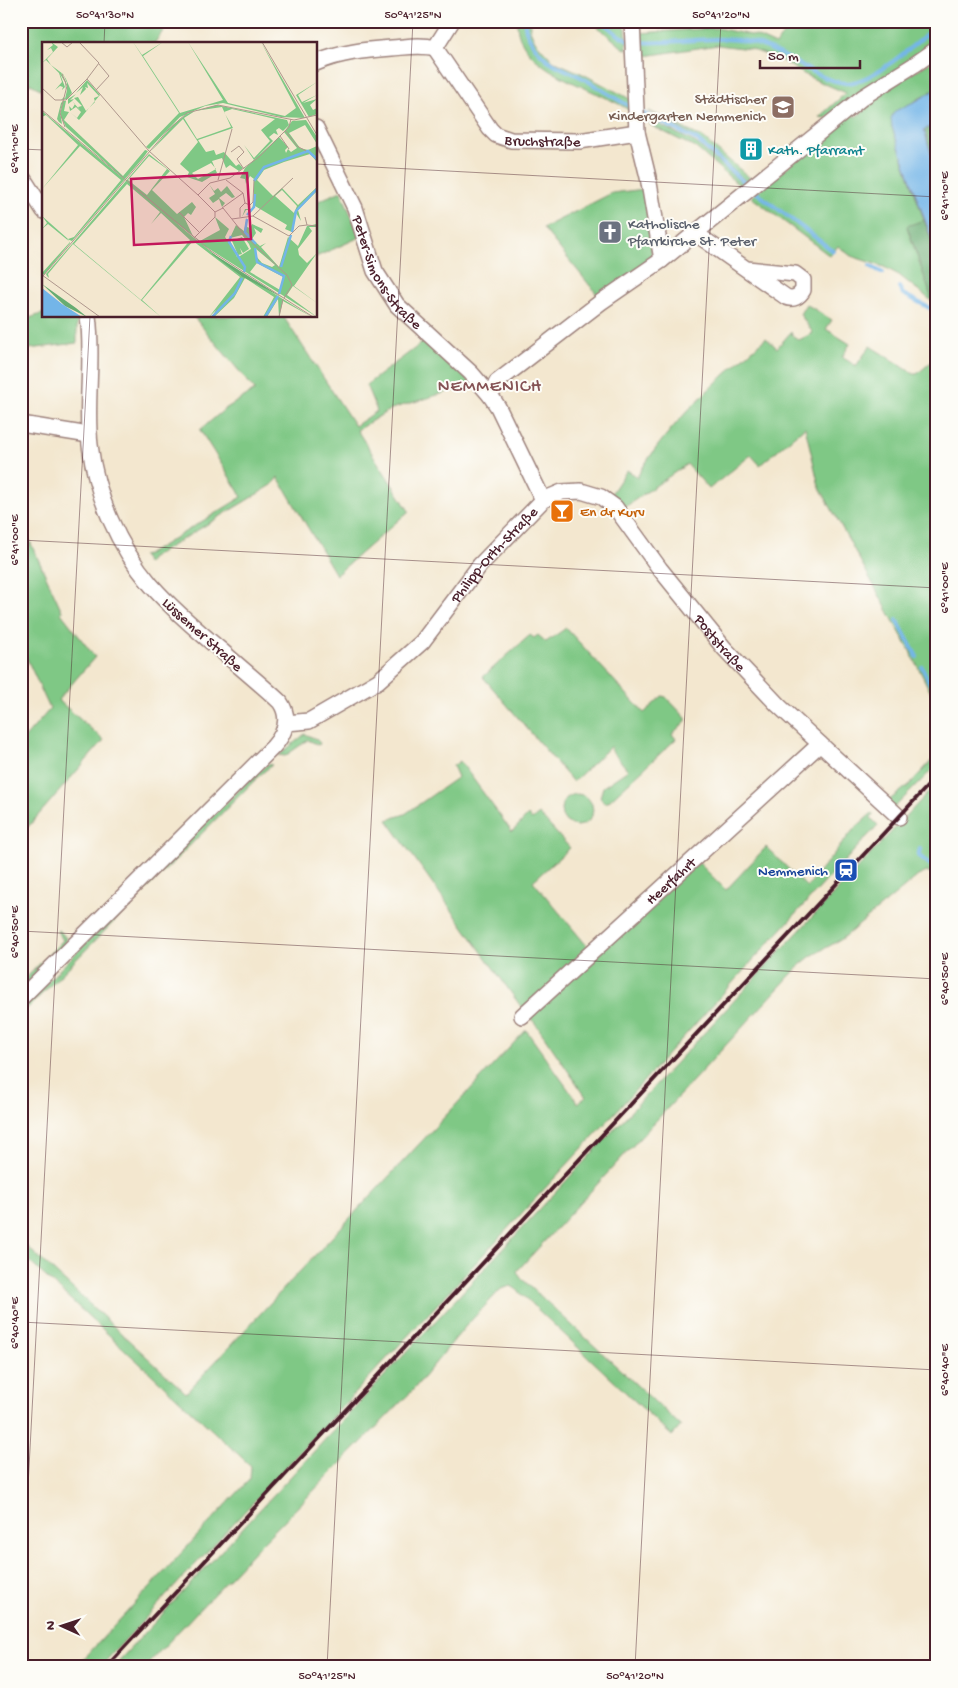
<svg xmlns="http://www.w3.org/2000/svg" width="958" height="1688" font-family="'Gochi Hand',sans-serif">
	<style>
		.green { fill: #7fc885; stroke: #647458 }
		.forest { fill: #67ac72; stroke: #58664e }
		.water { fill: #73b5e8; stroke: #5e6a8a }
		.lines { fill: none; stroke-linecap: round; stroke-linejoin: round }
		.stream { stroke: #73b5e8; stroke-width: 4 }
		.street-casing { stroke: #9e837d; stroke-width: 18 }
		.street { stroke: #fff; stroke-width: 15 }
		.rail { stroke: #4a1f2b; stroke-width: 4 }
		.ticks { fill: none; stroke: #4a1f2b; stroke-width: 1; stroke-opacity: 0.45 }
		.labels { text-anchor: middle; stroke-width: 4; stroke-linejoin: round; paint-order: stroke }
		.education-label { font-size: 15px; fill: #785e54; stroke: #fdfcf7; text-anchor: end }
		.street-label { font-size: 15px; fill: #4a1f2b; stroke: #fdfcf7 }
		.culture-label { font-size: 15px; fill: #0d838f; stroke: #fdfcf7; text-anchor: start }
		.worship-label { font-size: 15px; fill: #5b616d; stroke: #fdfcf7; text-anchor: start }
		.food-label { font-size: 15px; fill: #c56008; stroke: #fdfcf7; text-anchor: start }
		.transit-label { font-size: 15px; fill: #164399; stroke: #fdfcf7; text-anchor: end }
		.quarter-label { font-size: 18px; letter-spacing: 1px; fill: #855254; stroke: #fdfcf7 }
		.inset-river { fill: none; stroke: #73b5e8; stroke-width: 2.5 }
		.inset-road { fill: none; stroke: #af978d; stroke-width: 1 }
		.view { fill: #c2185b; fill-opacity: 0.15; stroke: #c2185b; stroke-width: 2.5 }
		.inset-edge { fill: none; stroke: #4a1f2b; stroke-width: 2.5 }
		.neatline { fill: none; stroke: #4a1f2b; stroke-width: 2 }
		.ticks-label { font-size: 12px; text-anchor: middle; fill: #4a1f2b }
	</style>
	<rect width="100%" height="100%" fill="#fdfcf7"/>
	<filter id="ink" filterUnits="userSpaceOnUse"><feTurbulence type="fractalNoise" baseFrequency=".02" numOctaves="2"/><feDisplacementMap in="SourceGraphic" scale="10" xChannelSelector="R" yChannelSelector="G"/><feConvolveMatrix kernelMatrix="1 2 1 2 8 2 1 2 1" color-interpolation-filters="sRGB"/></filter>
	<filter id="wash" filterUnits="userSpaceOnUse"><feTurbulence type="fractalNoise" baseFrequency=".0096" numOctaves="4" result="noise"/><feDisplacementMap in="SourceGraphic" scale="20" xChannelSelector="R" yChannelSelector="G"/><feGaussianBlur stdDeviation="1.12" result="paint"/><feColorMatrix in="noise" values="0 0 0 0 0 0 0 0 0 0 0 0 0 0 0 0 0 1.4 0 .05"/><feComposite in="paint" operator="in"/></filter>
	<g filter="url(#wash)">
		<rect width="100%" height="100%" fill="#f3e7cf"/>
		<!-- green -->
		<g class="green">
			<polygon points="21,21 154,21 165,28 154,44 104,44 96,38 91,44 44,44 44,91 21,79"/>
			<path d="M517,21h13v9l5,11 18,20 30,13 49,26v12c-34,-24 -116,-40 -115,-91z"/>
			<polygon points="591,21 610,21 626,28 627,49 623,48"/>
			<polygon points="791,21 937,21 937,43 826,118 819,117 846,93 809,77 779,59 750,49 718,45 645,56 639,52 638,33 717,28 756,36 776,45"/>
			<polygon points="937,58 937,88 893,114 892,127 924,220 907,227 933,302 899,275 884,267 851,256 838,246 830,256 751,197 853,113 855,117 866,110 864,103"/>
			<polygon points="649,111 703,138 750,178 746,181 698,139"/>
			<polygon points="650,120 696,143 743,184 740,186 696,148 650,125"/>
			<polygon points="644,189 652,256 600,298 543,228 612,193"/>
			<polygon points="341,191 360,237 316,257 316,202"/>
			<path d="M806,304l26,16 -6,9 24,15 -8,13 14,9 14,-20 44,28h3l20,-17v348l-27,-54 -91,-165 -14,-59 -45,38 -9,-10 -42,34 -22,-25 -62,43 -14,-13 16,-24 10,7c31,-54 82,-98 129,-139l11,10 14,-16 1,3 7,5 14,-7 -13,-19z"/>
			<polygon points="44,313 44,316 77,316 77,343 21,350 21,321"/>
			<polygon points="193,316 283,316 355,426 377,411 366,385 426,340 455,366 474,387 464,387 391,409 357,430 409,511 336,575 278,477 272,485 150,559 148,564 142,556 147,555 242,497 200,430 225,409 255,390"/>
			<polygon points="21,522 62,611 61,613 95,657 58,700 104,740 21,835 21,742 50,709 21,646"/>
			<polygon points="566,628 644,713 662,696 666,697 686,718 686,721 672,734 676,739 608,802 604,803 600,797 603,787 628,770 611,750 611,746 573,782 483,677 530,635 534,638 538,635 546,642"/>
			<polygon points="305,734 316,739 320,743 319,745 308,740 285,756 279,755"/>
			<polygon points="937,755 937,765 894,808 888,801 909,785"/>
			<polygon points="460,761 512,832 528,815 532,820 539,814 570,848 533,881 588,947 699,863 726,890 766,847 807,887 854,829 872,813 873,815 871,818 878,825 764,948 603,1126 100,1667 76,1667 250,1479 251,1466 21,1254 21,1241 186,1393 526,1030 578,1103 586,1097 535,1023 522,1008 387,820 405,814 458,777 453,766"/>
			<polygon points="268,764 272,765 260,775 21,1015 21,1008 252,777"/>
			<polygon points="937,783 937,873 927,872 918,876 842,939 811,956 800,965 517,1271 520,1277 681,1426 672,1436 516,1289 511,1286 501,1289 465,1327 413,1390 261,1544 145,1667 113,1667"/>
			<circle cx="577" cy="810" r="16"/>
			<polygon points="59,930 66,938 65,945 21,990 21,983 63,940 57,931"/>
		</g>
		<!-- forest -->
		<g class="forest">
			<polygon points="937,123 937,173 924,130"/>
			<polygon points="924,220 937,254 937,307 933,302 907,226"/>
		</g>
		<!-- water -->
		<polygon class="water" points="937,88 937,123 924,130 937,173 937,254 892,127 891,118 895,111 920,99"/>
		<g class="lines">
			<!-- stream -->
			<g class="stream">
				<path d="M525,21c-1,7 2,12 5,18 14,26 33,28 56,41 15,9 31,20 47,28"/>
				<polyline points="601,21 617,34 628,40"/>
				<path d="M637,42c39,3 79,-9 117,1 21,6 40,19 59,29 10,5 20,10 32,11 27,1 71,-40 92,-58"/>
				<polyline points="639,111 697,140 748,186"/>
				<polyline points="753,190 833,251"/>
				<polyline points="870,266 883,273"/>
				<polyline points="899,287 903,294 937,312"/>
				<polyline points="897,620 917,657"/>
				<polyline points="922,667 930,684"/>
				<polyline points="934,693 937,698"/>
				<polyline points="920,849 918,855 937,870"/>
			</g>
		</g>
	</g>
	<g filter="url(#ink)">
		<g class="lines">
			<!-- street casing -->
			<g class="street-casing">
				<g id="street">
					<polyline points="632,21 637,132 648,177 662,260"/>
					<path id="s1" d="M435,48l55,81 6,6 15,5 68,1 58,-9"/>
					<polyline points="435,48 452,21"/>
					<path d="M316,63c25,-11 50,-13 76,-15 14,-1 29,-4 43,0"/>
					<path id="s2" d="M316,128l39,80 20,63 22,34 74,68 19,22"/>
					<polyline points="21,175 44,211"/>
					<path d="M695,233l91,64c7,3 13,0 17,-7v-10l-8,-6 -48,-5"/>
					<polyline points="21,424 89,435"/>
					<polyline points="543,500 498,407 490,395 497,382 601,302 662,260 863,97 914,65 937,49"/>
					<path id="s3" d="M286,723l23,-2 69,-40 44,-39 58,-77 63,-65 19,-8 19,-1 20,6 14,10 45,62 64,79 54,57 121,112"/>
					<path d="M21,998l252,-251c12,-13 18,-29 7,-45 -18,-17 -38,-33 -57,-50 -24,-20 -51,-43 -72,-67 -33,-39 -55,-89 -61,-140 -5,-43 4,-86 -2,-129"/>
					<path id="s4" d="M522,1016l298,-272"/>
				</g>
			</g>
			<!-- street -->
			<use href="#street" class="street"/>
			<!-- rail -->
			<polyline class="rail" points="106,1667 937,776"/>
		</g>
	</g>
	<!-- ticks -->
	<path class="ticks" d="M104,44l1,-23M21,149l23,1M316,164l621,33M21,540l916,48M21,931l916,48M21,1322l916,48M21,1619l69,-1303M327,1667l86,-1646M635,1667l86,-1646"/>
	<!-- icons -->
	<defs>
		<g id="school-square" transform="scale(1.25)"><rect x="-9" y="-9" width="18" height="18" rx="4" fill="#8d6e63" stroke="#fdfcf7"/><path d="M0-5L7-2L0 1L-7-2ZM-4 1L0 2.5L4 1V4Q0 6-4 4Z" fill="#fff"/></g>
		<g id="building-square" transform="scale(1.25)"><rect x="-9" y="-9" width="18" height="18" rx="4" fill="#0f9aa8" stroke="#fdfcf7"/><path d="M-4-6H4V6H1V3H-1V6H-4ZM-2.5-4.3h1.7v1.8h-1.7ZM.8-4.3h1.7v1.8H.8ZM-2.5-1h1.7V.8h-1.7ZM.8-1h1.7V.8H.8Z" fill="#fff"/></g>
		<g id="church-square" transform="scale(1.25)"><rect x="-9" y="-9" width="18" height="18" rx="4" fill="#6b7280" stroke="#fdfcf7"/><path d="M-1.2-6h2.4v3.5h3.3v2.4h-3.3V6h-2.4V-.1h-3.3v-2.4h3.3Z" fill="#fff"/></g>
		<g id="bar-square" transform="scale(1.25)"><rect x="-9" y="-9" width="18" height="18" rx="4" fill="#e8710a" stroke="#fdfcf7"/><path d="M-6-5H6L.8 .8V4.5H3.5V6h-7V4.5H-.8V.8Z" fill="#fff"/></g>
		<g id="station-square" transform="scale(1.25)"><rect x="-9" y="-9" width="18" height="18" rx="4" fill="#1a4fb4" stroke="#fdfcf7"/><path d="M-3-6H3Q5-6 5-4V2Q5 4 3 4L4.5 6H3L1.5 4h-3L-3 6H-4.5L-3 4Q-5 4-5 2V-4Q-5-6-3-6ZM-3.5-4v3h7v-3ZM-3.5 1v1.5H-2V1ZM2 1v1.5H3.5V1Z" fill="#fff"/></g>
	</defs>
	<g fill-rule="evenodd">
		<use href="#school-square" x="783" y="107"/>
		<use href="#building-square" x="751" y="149"/>
		<use href="#church-square" x="610" y="232"/>
		<use href="#bar-square" x="562" y="511"/>
		<use href="#station-square" x="846" y="870"/>
	</g>
	<g class="labels">
		<!-- education labels -->
		<g class="education-label">
			<text x="766" y="103">Städtischer<tspan x="766" dy="17">Kindergarten Nemmenich</tspan></text>
		</g>
		<!-- street labels -->
		<g class="street-label">
			<text dy="5" stroke="none"><textPath href="#s1" startOffset="154">Bruchstraße</textPath></text>
			<text dy="5" stroke="none"><textPath href="#s2" startOffset="162">Peter-Simons-Straße</textPath></text>
			<text dy="5" stroke="none"><textPath href="#s3" startOffset="275">Philipp-Orth-Straße</textPath></text>
			<text transform="translate(203 634) rotate(42)" y="5">Lüssemer Straße</text>
			<text dy="5" stroke="none"><textPath href="#s3" startOffset="598">Poststraße</textPath></text>
			<text dy="5" stroke="none"><textPath href="#s4" startOffset="201">Heerfahrt</textPath></text>
		</g>
		<!-- culture labels -->
		<g class="culture-label">
			<text x="768" y="154">Kath. Pfarramt</text>
		</g>
		<!-- worship labels -->
		<g class="worship-label">
			<text x="628" y="228">Katholische<tspan x="628" dy="17">Pfarrkirche St. Peter</tspan></text>
		</g>
		<!-- food labels -->
		<g class="food-label">
			<text x="580" y="516">En dr Kurv</text>
		</g>
		<!-- transit labels -->
		<g class="transit-label">
			<text x="828" y="875">Nemmenich</text>
		</g>
		<!-- quarter labels -->
		<g class="quarter-label">
			<text x="490" y="391">NEMMENICH</text>
		</g>
	</g>
	<!-- overview -->
	<g transform="translate(42 42)">
		<rect width="275" height="275" fill="#f3e7cf"/>
		<path d="M9,0l7,5 -11,12 4,6 12,9 3,5 6,14 -5,6 -6,1 3,-3 1,2 2,-9v-7l-3,-7 -3,-3 5,9v8l-1,-8 -5,-8 5,13 -3,3 1,-3 -3,-1 -5,4 7,-8 -3,-9 -13,-13 -4,3 11,-11 -2,-4 -4,2 6,-5zM91,0l9,13 21,-13 -20,14 37,57 43,-13 -35,-58 40,61 57,13 11,-8 -35,-66 44,76 -24,-1 -58,-14 -18,3 -25,11 -31,32 -3,-2 33,-34zM45,38l13,15 -21,25 -9,-8 7,6 4,-6 -5,-5 -6,4 -1,-5 3,3 3,-5 -3,-3 -4,3v-5l8,-5 -6,6 4,-1 -2,2 8,9 -2,-3 4,-1 -8,-8 4,-1 8,14 9,-9 -1,-4 5,-2 -12,-13 1,5 -3,-1 1,2 -6,6 3,-8 -7,6zM275,40l-19,13 4,7 15,-7 -14,8 14,-4 -7,6 3,5 4,-2v6l-8,3 -13,-22zM21,59l-3,10 2,13 -3,-2 -2,-3 4,-16 2,-2h3l-2,10 5,1 -5,8 59,56 22,-26 3,1 -5,7 -71,83 -5,-2 3,3v1l-26,32 -2,-2 28,-31 -22,-18 -6,5 5,-6 -5,-7 26,23 6,-2 47,-57 -41,-34 -38,43 36,-44 -32,-30 -4,2v-6l82,68 -58,-52 -6,-12zM175,63l70,15 2,5 -6,6 -4,-3 -3,2 2,5 -4,-2 -5,4 4,4 -19,19 -10,-15 10,13 16,-17 -9,-11 14,-11 -43,-10 -8,3 9,16 -35,12 8,12 8,-2 2,5 8,-3 12,14 3,-2 4,4 -4,3 -9,-6 -4,3 -4,-10 -10,3 5,12 -15,9 -15,-5 2,-5 -9,-8 18,-22 -15,-23 -32,32 22,-26 15,-12zM180,65l9,20 -34,12 -13,-21 11,-7zM169,121l5,6 -18,10 -6,-6zM264,78l11,17v7l-12,-19 -16,8 11,15 8,2 9,-4v16l-7,-8 -26,8 -20,8 -7,10 16,16 9,-8 16,17 19,-18v4l-19,19 3,11 -5,-8 -4,19 -7,-3 2,-4 -32,-19 -7,10 3,-6h-5l-4,7 3,-8h7l2,-8v-22l-4,-3 -4,8 -1,-5 -5,-1 5,-10 34,-31 9,10 -3,3 1,3 2,-4 3,3 6,-4 -13,-16 8,-11zM240,148l15,16 -3,7 -19,-17zM107,112l21,17 -18,19 25,24 15,-12 4,5 -5,8 -3,-2 -4,4 9,19 -20,-16 26,22 -4,-5 5,4 20,-11 -5,-13 14,12 -4,8 3,4 1,-3 8,19 3,-1 11,-7 -2,-5 -7,-9 -12,3 6,-13 8,6 3,-14v10l3,1 2,-4 11,5 -2,4 -7,-5 2,5 -4,6 8,7 6,-3 -5,4 18,20 9,-30 10,9 9,-20 10,-2v3h-8l3,4 -14,18 1,6 8,8 10,-10 -23,33 23,17 -24,-17 -6,9 30,22 -114,-72 38,31 3,-1 68,42 -29,-16 -4,16 -1,-18 -11,18h-4l11,-20 -29,-19 -11,20 -20,19h-2l4,-7 -7,7 31,-40 -47,-36 -51,59 19,17 -88,-73 -25,30 1,4 -2,-2 -1,-2 26,-30zM107,114l18,13 -20,26 -19,-15zM85,142l33,28 -9,12 10,-11 29,27 -49,60 -67,-56zM214,207l19,16 -3,2 -10,-4 -6,-7zM215,221l26,14 -3,13 -30,-18zM167,142l5,7 4,-3 3,4 6,-6 8,11 -3,1 -6,-5 -7,5 6,5 -3,4 -3,-8 -6,4 -4,-5 6,-4zM200,195l7,12 -6,4 -3,-5 2,6 -4,1 -6,-14z" fill="#7fc885" fill-rule="evenodd"/>
		<path d="M170,212v-1l71,45 -42,-22zM0,242l34,24 11,9 -22,-11z" fill="#67ac72"/>
		<path d="M0,246l20,16 20,13h-40z" fill="#73b5e8"/>
		<path class="inset-river" d="M212,139l10,-14 44,-16 9,8M205,173l7,-8 1,-13M205,177l-2,13 11,12M250,190l4,-21 21,-22M189,194l-2,6 16,25 -1,5M213,206l2,14 27,14 -5,18M239,225l10,-32M170,275l23,-24 7,-15M223,275l13,-21"/>
		<path class="inset-road" d="M19,0l6,5 6,-5M220,0l55,93M20,32l5,12 -7,27 5,14M45,37l62,72 49,44 12,-12 20,-5 29,-21 30,-30 2,-8M0,46l13,12h11l21,-21 12,-16 -20,-21M54,48l13,-14 -10,-12M0,68l169,141 102,66M243,88l12,16 9,5M238,94l9,13M189,110l8,-6 5,6 -7,7 7,10M176,138l14,-51M184,138l17,13 2,10M156,153l17,17M203,161l5,2 3,-3 1,-22M180,166l21,-15M137,170l20,20M173,170l8,-4 24,30 40,37 5,10 -8,13M211,174l40,-38M198,175v-9l5,-5M263,175l2,8 10,1M190,177l21,-3 36,20 10,-10 8,-1M152,196l21,-21v-5M0,233l58,42M1,234l125,-146 19,-17 31,-8 76,15 23,-5M237,275l4,-18"/>
		<path class="view" d="M205,131l4,66 -117,6 -3,-66z"/>
		<rect width="275" height="275" class="inset-edge"/>
	</g>
	<!-- margin -->
	<rect width="958" height="1688" fill="none" stroke="#fdfcf7" stroke-width="55"/>
	<!-- north arrow -->
	<g transform="translate(62 1626) rotate(273)" stroke="#fdfcf7" stroke-width="4" paint-order="stroke">
	<path d="M0-4L9 19L0 12L-9 19Z" fill="#4a1f2b"/>
	<text y="-8" font-size="14" font-weight="bold" text-anchor="middle" fill="#4a1f2b">N</text>
	</g>
	<!-- scale -->
	<path d="M760 60v8h100v-8" fill="none" stroke="#4a1f2b" stroke-width="2.5"/>
	<text x="768" y="60" font-size="15" fill="#4a1f2b" stroke="#fdfcf7" stroke-width="4" paint-order="stroke">50 m</text>
	<rect x="28" y="28" width="902" height="1632" class="neatline"/>
	<g class="ticks-label">
		<text x="105" y="18">50°41'30"N</text>
		<text x="413" y="18">50°41'25"N</text>
		<text x="721" y="18">50°41'20"N</text>
		<text transform="translate(14 149) rotate(-90)" y="4">6°41'10"E</text>
		<text transform="translate(944 196) rotate(-90)" y="4">6°41'10"E</text>
		<text transform="translate(14 540) rotate(-90)" y="4">6°41'00"E</text>
		<text transform="translate(944 588) rotate(-90)" y="4">6°41'00"E</text>
		<text transform="translate(14 932) rotate(-90)" y="4">6°40'50"E</text>
		<text transform="translate(944 979) rotate(-90)" y="4">6°40'50"E</text>
		<text transform="translate(14 1323) rotate(-90)" y="4">6°40'40"E</text>
		<text transform="translate(944 1370) rotate(-90)" y="4">6°40'40"E</text>
		<text x="327" y="1679">50°41'25"N</text>
		<text x="635" y="1679">50°41'20"N</text>
	</g>
</svg>
